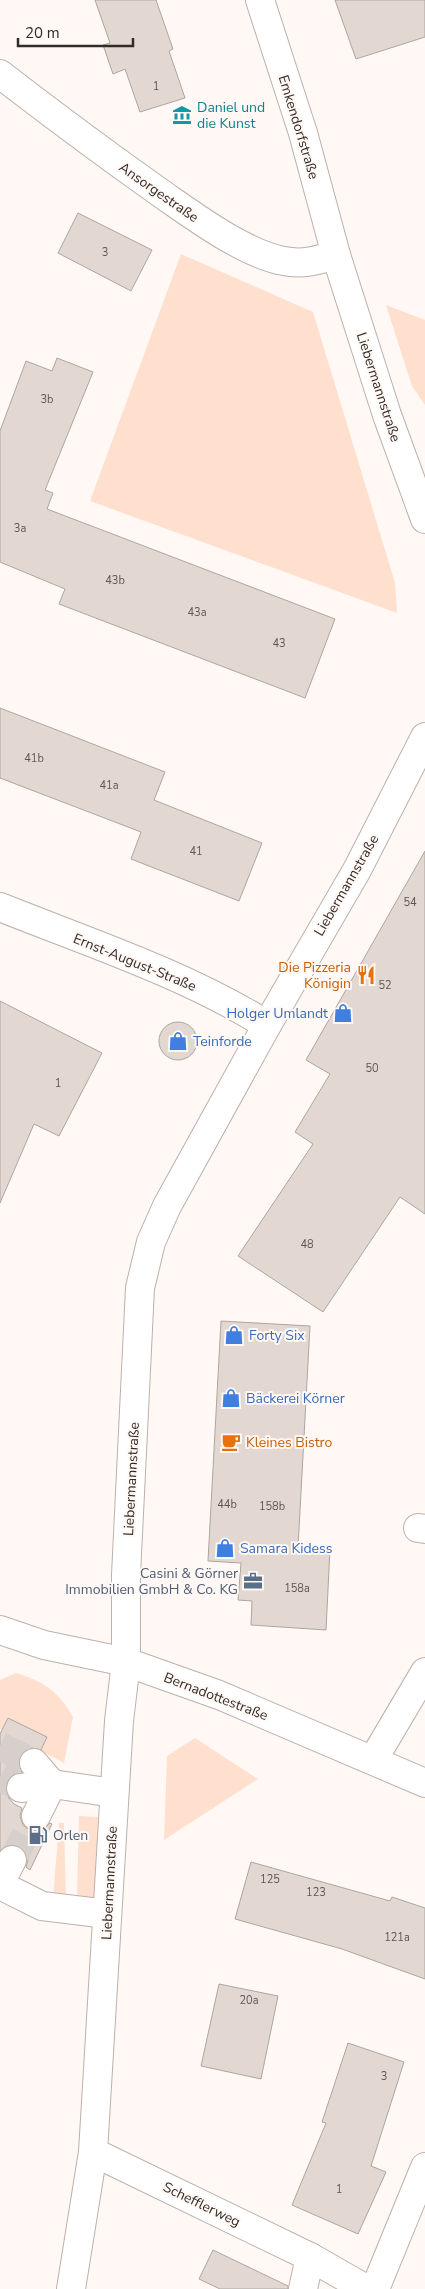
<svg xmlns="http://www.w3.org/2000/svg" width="425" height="2289" font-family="'Nunito Sans',sans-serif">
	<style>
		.green { fill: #ffe0cf }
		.building { fill: #e2d7d1; stroke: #afa59f }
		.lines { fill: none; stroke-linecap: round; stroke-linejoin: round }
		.minor-tunnel { stroke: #d6cfcc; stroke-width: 28; stroke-dasharray: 28 14; stroke-linecap: butt }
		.minor-casing { stroke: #bcb1ab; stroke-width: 30 }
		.minor { stroke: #fff; stroke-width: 28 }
		.labels { text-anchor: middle; stroke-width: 4; stroke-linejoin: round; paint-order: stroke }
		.number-label { font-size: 11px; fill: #5d5754 }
		.culture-label { font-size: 14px; fill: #0d838f; stroke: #fff8f4; text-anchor: start }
		.street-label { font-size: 14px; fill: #312c2a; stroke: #fff8f4 }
		.food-label { font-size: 14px; fill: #c56008; stroke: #fff8f4; text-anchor: end }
		.shop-label { font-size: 14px; fill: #366cbe; stroke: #fff8f4; text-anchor: start }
		.service-label { font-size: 14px; fill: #4e5e75; stroke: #fff8f4; text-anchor: end }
	</style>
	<rect width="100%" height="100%" fill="#fff8f4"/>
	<!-- green -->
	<g class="green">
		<polygon points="181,254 313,312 395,583 397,613 90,501"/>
		<polygon points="386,305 425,320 425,405 412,386"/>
		<path d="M16,1673c27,8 43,19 57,44l-9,46 -64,-34v-49z"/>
		<polygon points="195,1738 258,1779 164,1840 167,1756"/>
		<polygon points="79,1816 98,1817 95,1899 77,1898"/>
		<polygon points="59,1823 64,1823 66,1900 53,1899"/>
	</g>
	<!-- building -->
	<g class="building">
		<polygon points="95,0 156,0 173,49 169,51 185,98 140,112 125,69 113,74 103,45 110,43"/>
		<polygon points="335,0 425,0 425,37 356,59"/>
		<polygon points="78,213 152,250 131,291 58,253"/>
		<polygon points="57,358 93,372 45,490 53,493 47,509 335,619 305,698 59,604 65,589 0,562 0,431 26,361 52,371"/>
		<polygon points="0,708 165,772 154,800 262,843 239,901 131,859 141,832 0,778"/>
		<polygon points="425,851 425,1214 400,1197 323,1312 238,1256 313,1144 295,1132 330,1074 306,1060"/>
		<polygon points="0,1001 102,1053 59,1136 34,1124 0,1203"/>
		<circle cx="178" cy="1041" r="19"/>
		<polygon points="221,1321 310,1326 298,1548 330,1549 326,1630 251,1625 252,1601 238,1600 241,1563 208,1561"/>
		<polygon points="8,1718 47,1737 41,1750 32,1748 24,1752 19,1758 19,1765 22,1772 12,1775 6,1782 6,1790 8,1797 14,1804 22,1808 20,1816 23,1825 29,1830 36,1832 44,1829 50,1823 52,1824 30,1870 26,1867 28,1860 25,1852 20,1846 11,1844 0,1851 0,1734"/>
		<polygon points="251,1862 390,1901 392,1897 425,1908 425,1979 342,1949 235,1919"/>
		<polygon points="219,1984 278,1996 261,2079 201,2066"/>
		<polygon points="348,2043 404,2062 371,2166 386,2172 358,2234 292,2205 326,2123 322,2122"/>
		<polygon points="213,2250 288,2286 288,2289 220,2289 199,2279"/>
	</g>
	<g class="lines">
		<!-- minor-tunnel -->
		<g class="minor-tunnel">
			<polyline points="0,1746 34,1763"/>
			<polyline points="0,1777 21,1788"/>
			<polyline points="12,1860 36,1816"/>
		</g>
		<!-- minor casing -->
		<g class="minor-casing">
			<g id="minor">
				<polyline points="260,0 303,133 336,255 387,415 425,519"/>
				<path d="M0,74c53,41 107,81 162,120 33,23 83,60 122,67 18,4 35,-1 52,-6"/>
				<path d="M0,907c90,36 185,67 267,118"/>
				<polyline points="418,1528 425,1529"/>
				<polyline points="0,1630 44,1645 126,1662 219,1695 425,1783"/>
				<polyline points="373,1760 425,1672"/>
				<polyline points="34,1763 52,1784 36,1816"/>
				<polyline points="21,1788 52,1784 114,1793"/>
				<polyline points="0,1883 12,1860"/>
				<polyline points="0,1885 42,1906 107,1914"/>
				<polyline points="93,2152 310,2257 366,2289"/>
				<polyline points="71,2289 93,2152 119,1721 126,1662 126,1575 140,1288 151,1242 167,1206 267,1025 357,870 425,737"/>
				<polyline points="303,2289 310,2257"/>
				<polyline points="375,2289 425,2167"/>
			</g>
		</g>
		<!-- minor -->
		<use href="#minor" class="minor"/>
	</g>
	<!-- icons -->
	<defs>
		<g id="museum-bare" transform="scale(1.5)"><path d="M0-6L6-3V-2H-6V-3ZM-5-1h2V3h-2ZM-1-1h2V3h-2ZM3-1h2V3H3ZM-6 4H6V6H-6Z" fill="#0f9aa8" stroke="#fff8f4" stroke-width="2.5" paint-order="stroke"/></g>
		<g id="restaurant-bare" transform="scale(1.5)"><path d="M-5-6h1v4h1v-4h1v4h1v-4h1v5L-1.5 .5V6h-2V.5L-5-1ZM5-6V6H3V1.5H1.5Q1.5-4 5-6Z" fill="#e8710a" stroke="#fff8f4" stroke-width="2.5" paint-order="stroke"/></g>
		<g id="shop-bare" transform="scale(1.5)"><path d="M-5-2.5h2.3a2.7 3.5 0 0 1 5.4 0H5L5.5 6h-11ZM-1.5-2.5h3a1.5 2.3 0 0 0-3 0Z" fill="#3f7fe0" stroke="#fff8f4" stroke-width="2.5" paint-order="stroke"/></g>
		<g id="cafe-bare" transform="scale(1.5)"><path d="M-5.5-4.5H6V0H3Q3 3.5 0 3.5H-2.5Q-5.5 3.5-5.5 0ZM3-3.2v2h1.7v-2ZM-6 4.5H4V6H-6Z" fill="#e8710a" stroke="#fff8f4" stroke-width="2.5" paint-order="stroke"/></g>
		<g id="office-bare" transform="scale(1.5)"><path d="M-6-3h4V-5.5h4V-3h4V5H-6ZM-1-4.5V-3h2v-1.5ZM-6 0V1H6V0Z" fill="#5c6f8a" stroke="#fff8f4" stroke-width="2.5" paint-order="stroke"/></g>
		<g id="fuel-bare" transform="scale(1.5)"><path d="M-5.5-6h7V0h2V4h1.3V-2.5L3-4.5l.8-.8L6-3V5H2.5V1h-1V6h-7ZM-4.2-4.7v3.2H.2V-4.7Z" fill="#5c6f8a" stroke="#fff8f4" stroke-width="2.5" paint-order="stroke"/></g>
	</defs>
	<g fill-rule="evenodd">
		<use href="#museum-bare" x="182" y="115"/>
		<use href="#restaurant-bare" x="366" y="975"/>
		<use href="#shop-bare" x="343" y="1013"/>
		<use href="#shop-bare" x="178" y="1041"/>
		<use href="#shop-bare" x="234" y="1335"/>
		<use href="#shop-bare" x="231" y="1398"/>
		<use href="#cafe-bare" x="231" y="1442"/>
		<use href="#shop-bare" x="225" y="1548"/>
		<use href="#office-bare" x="253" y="1581"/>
		<use href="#fuel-bare" x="38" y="1835"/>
	</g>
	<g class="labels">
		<!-- number labels -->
		<g class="number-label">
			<text x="156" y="90">1</text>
			<text x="105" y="256">3</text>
			<text x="47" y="403">3b</text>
			<text x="20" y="532">3a</text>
			<text x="115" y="584">43b</text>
			<text x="197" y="616">43a</text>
			<text x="279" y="647">43</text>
			<text x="34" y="762">41b</text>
			<text x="109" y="789">41a</text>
			<text x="196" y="855">41</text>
			<text x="410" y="906">54</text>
			<text x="385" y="989">52</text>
			<text x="372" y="1072">50</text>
			<text x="58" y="1087">1</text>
			<text x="307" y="1248">48</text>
			<text x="227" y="1508">44b</text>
			<text x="272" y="1510">158b</text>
			<text x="297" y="1592">158a</text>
			<text x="270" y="1883">125</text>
			<text x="316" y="1896">123</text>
			<text x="397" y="1941">121a</text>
			<text x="249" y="2004">20a</text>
			<text x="384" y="2080">3</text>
			<text x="339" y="2193">1</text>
		</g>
		<!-- culture labels -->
		<g class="culture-label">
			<text x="197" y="112">Daniel und<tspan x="197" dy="16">die Kunst</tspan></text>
		</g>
		<!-- street labels -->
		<g class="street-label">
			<text transform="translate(299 127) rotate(73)" y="5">Emkendorfstraße</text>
			<text transform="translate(159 192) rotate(35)" y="5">Ansorgestraße</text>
			<text transform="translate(379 387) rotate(72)" y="5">Liebermannstraße</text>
			<text transform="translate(346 885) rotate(-60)" y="5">Liebermannstraße</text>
			<text transform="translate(135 962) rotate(22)" y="5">Ernst-August-Straße</text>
			<text transform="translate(131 1479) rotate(-87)" y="5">Liebermannstraße</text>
			<text transform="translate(216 1696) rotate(21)" y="5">Bernadottestraße</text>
			<text transform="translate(109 1883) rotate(-87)" y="5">Liebermannstraße</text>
			<text transform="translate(202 2204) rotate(26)" y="5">Schefflerweg</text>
		</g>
		<!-- food labels -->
		<g class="food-label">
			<text x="351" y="972">Die Pizzeria<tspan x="351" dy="16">Königin</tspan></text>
			<text x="246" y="1447" text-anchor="start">Kleines Bistro</text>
		</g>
		<!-- shop labels -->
		<g class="shop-label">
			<text x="328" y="1018" text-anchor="end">Holger Umlandt</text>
			<text x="193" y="1046">Teinforde</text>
			<text x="249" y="1340">Forty Six</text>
			<text x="246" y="1403">Bäckerei Körner</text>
			<text x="240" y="1553">Samara Kidess</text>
		</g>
		<!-- service labels -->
		<g class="service-label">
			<text x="238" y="1578">Casini &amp; Görner<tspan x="238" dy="16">Immobilien GmbH &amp; Co. KG</tspan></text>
			<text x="53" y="1840" text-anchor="start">Orlen</text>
		</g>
	</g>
	<!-- scale -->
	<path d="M18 38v8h115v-8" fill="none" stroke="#312c2a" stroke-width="2.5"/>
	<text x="25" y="38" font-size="15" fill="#312c2a" stroke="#fff8f4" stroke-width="4" paint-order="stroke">20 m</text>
</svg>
